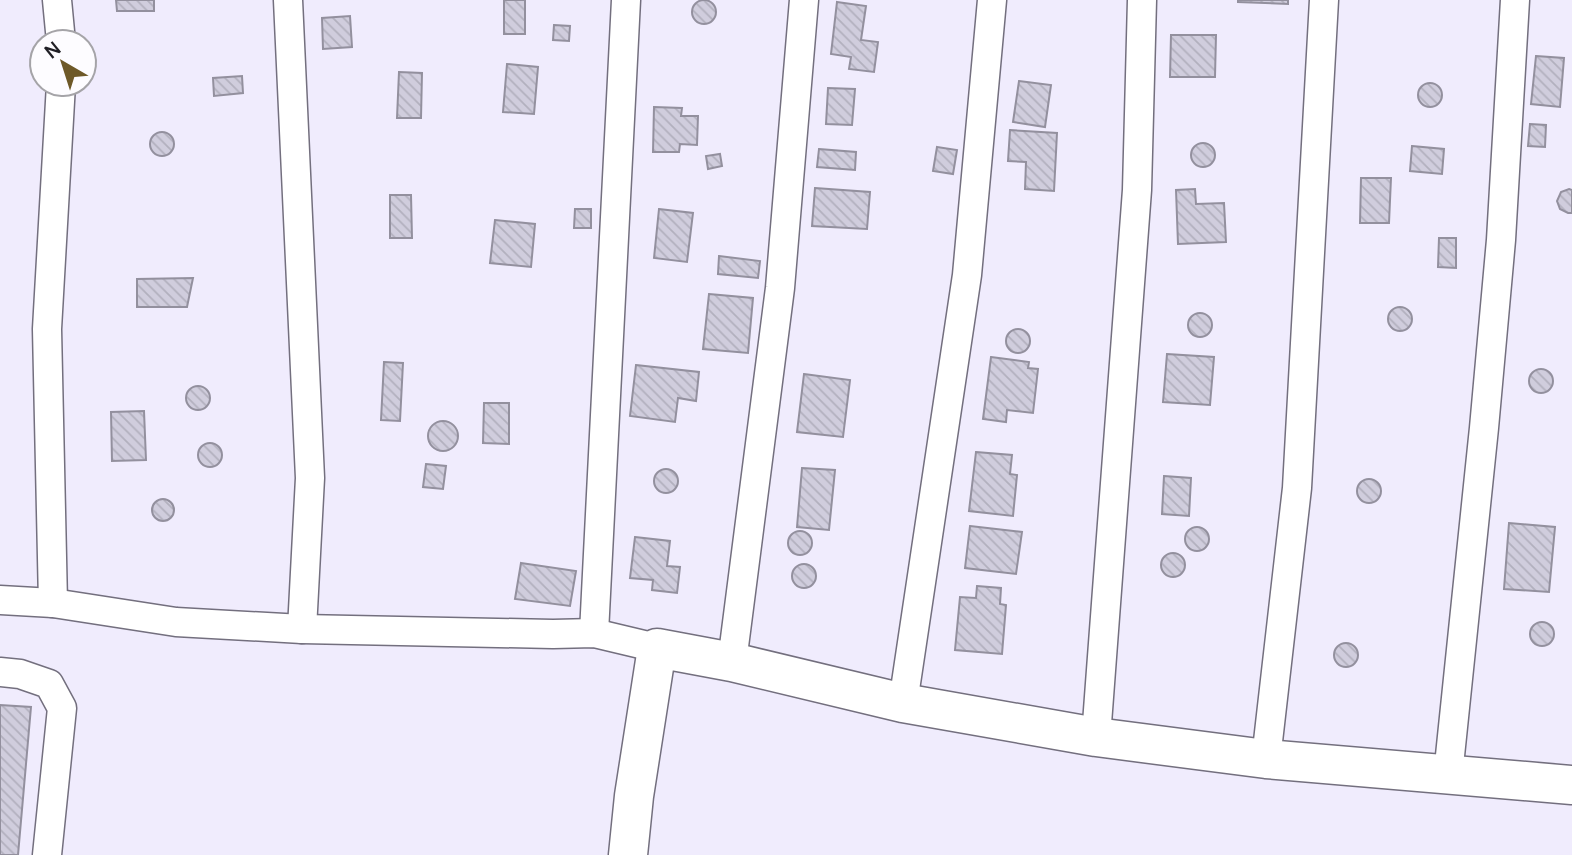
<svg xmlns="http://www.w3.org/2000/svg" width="1572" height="855" font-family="Manrope,sans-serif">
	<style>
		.building { fill: url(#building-back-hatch); stroke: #93909e; stroke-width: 2 }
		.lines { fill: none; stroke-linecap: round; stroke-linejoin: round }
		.street-casing { stroke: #736f7e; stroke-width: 31 }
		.secondary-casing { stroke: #736f7e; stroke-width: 41 }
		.street { stroke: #fff; stroke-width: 28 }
		.secondary { stroke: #fff; stroke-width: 38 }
	</style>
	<defs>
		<pattern id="building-back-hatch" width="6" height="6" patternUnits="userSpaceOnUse" patternTransform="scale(1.75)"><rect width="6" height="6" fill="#d0cddd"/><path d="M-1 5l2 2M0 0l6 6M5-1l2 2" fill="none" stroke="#b2b0be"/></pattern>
	</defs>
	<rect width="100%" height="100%" fill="#f0ecfd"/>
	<!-- building -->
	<g class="building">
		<polygon points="116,0 154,0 154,11 117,11"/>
		<rect x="504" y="0" width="21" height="34"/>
		<polygon points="1238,0 1288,0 1288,4 1238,2"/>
		<circle cx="704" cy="12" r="12"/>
		<polygon points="837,2 866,6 861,40 878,42 874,72 849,69 851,57 831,54"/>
		<polygon points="350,16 352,47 323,49 322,18"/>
		<polygon points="554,25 570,26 569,41 553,40"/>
		<polygon points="1171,35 1216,35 1215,77 1170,77"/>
		<polygon points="1536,56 1564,58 1560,107 1531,104"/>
		<polygon points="507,64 538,67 534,114 503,112"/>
		<polygon points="399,72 422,73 421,118 397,118"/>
		<polygon points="242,76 243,93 214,96 213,78"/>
		<polygon points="1019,81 1051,85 1045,127 1013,122"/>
		<circle cx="1430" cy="95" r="12"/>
		<polygon points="828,88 855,89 852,125 826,124"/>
		<polygon points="654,107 682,108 681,116 698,116 697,145 680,144 679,152 653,152"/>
		<polygon points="1530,124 1546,125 1545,147 1528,146"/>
		<polygon points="1010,130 1057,133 1054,191 1025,189 1026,162 1008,161"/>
		<circle cx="162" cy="144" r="12"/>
		<circle cx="1203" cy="155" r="12"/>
		<polygon points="1412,146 1444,149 1442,174 1410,171"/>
		<polygon points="937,147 957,150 953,174 933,171"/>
		<polygon points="819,149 856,152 855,170 817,167"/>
		<polygon points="720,154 722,166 708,169 706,156"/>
		<polygon points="1361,178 1391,178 1389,223 1360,223"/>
		<polygon points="815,188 870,192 867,229 812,226"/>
		<polygon points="1195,189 1196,204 1224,203 1226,242 1178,244 1176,190"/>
		<polygon points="1569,189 1572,190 1572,213 1568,213 1560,209 1557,201 1561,192"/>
		<polygon points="390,195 411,195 412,238 390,238"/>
		<polygon points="575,209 591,209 591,228 574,228"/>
		<polygon points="659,209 693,213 687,262 654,258"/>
		<polygon points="495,220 535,224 531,267 490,263"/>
		<polygon points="1439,238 1456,238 1456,268 1438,267"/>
		<polygon points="719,256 760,261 758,278 718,274"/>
		<polygon points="193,278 187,307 137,307 137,279"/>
		<polygon points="709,294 753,298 748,353 703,349"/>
		<circle cx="1400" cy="319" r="12"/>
		<circle cx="1200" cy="325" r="12"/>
		<circle cx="1018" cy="341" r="12"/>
		<polygon points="1167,354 1214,357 1210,405 1163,402"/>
		<polygon points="991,357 1029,362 1028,368 1038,369 1033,413 1007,410 1006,422 983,419"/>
		<polygon points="384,362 403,363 400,421 381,420"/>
		<polygon points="636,365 699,372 696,401 678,398 675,422 630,416"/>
		<circle cx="1541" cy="381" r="12"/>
		<polygon points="804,374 850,380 843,437 797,432"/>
		<circle cx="198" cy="398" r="12"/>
		<polygon points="484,403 509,403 509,444 483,443"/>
		<polygon points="144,411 146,460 112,461 111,412"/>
		<circle cx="443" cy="436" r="15"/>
		<circle cx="210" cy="455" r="12"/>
		<polygon points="976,452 1012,455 1010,474 1017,475 1013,516 969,511"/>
		<polygon points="426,464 446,466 443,489 423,487"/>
		<polygon points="802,468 835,470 829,530 797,527"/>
		<circle cx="666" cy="481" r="12"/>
		<polygon points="1164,476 1191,478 1189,516 1162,514"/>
		<circle cx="1369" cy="491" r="12"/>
		<circle cx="163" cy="510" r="11"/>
		<polygon points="1509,523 1555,527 1549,592 1504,589"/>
		<polygon points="970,526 1022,532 1016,574 965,568"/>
		<circle cx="1197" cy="539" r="12"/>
		<circle cx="800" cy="543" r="12"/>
		<polygon points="635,537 670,541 667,566 680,567 677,593 652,590 653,580 630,578"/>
		<circle cx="1173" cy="565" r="12"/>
		<polygon points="521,563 576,571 570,606 515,599"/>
		<circle cx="804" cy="576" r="12"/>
		<polygon points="977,586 1001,588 1000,604 1006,605 1002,654 955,650 960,597 976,598"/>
		<circle cx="1542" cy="634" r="12"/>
		<circle cx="1346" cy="655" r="12"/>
		<polygon points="0,705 31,707 18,855 0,855"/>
	</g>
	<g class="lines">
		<!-- street casing -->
		<g class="street-casing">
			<g id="street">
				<polyline points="57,0 61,42"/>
				<polyline points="288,0 310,478 302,629"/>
				<polyline points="0,600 53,603 176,622 302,629 553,634 594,633 657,648"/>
				<polyline points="53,603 47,329 61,84"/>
				<polyline points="594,633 626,0"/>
				<polyline points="732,662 780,288 804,0"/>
				<polyline points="0,672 20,674 49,684 62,708 47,855"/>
				<polyline points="903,703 967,275 992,0"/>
				<polyline points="1096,737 1137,190 1142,0"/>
				<polyline points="1266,759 1297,488 1324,0"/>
				<polyline points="1448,775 1484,428 1501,240 1515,0"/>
			</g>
		</g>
		<!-- secondary casing -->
		<g class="secondary-casing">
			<polyline id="secondary" points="628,855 634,796 657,648 732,662 903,703 1096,737 1266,759 1572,785"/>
		</g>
		<!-- street -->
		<use href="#street" class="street"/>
		<!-- secondary -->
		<use href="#secondary" class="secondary"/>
	</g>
	<!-- north arrow -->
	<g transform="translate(63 63) rotate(321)"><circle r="33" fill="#fdfcff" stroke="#a5a4a8" stroke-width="2"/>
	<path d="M0-5L12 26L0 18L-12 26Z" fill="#6e5928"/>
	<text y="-10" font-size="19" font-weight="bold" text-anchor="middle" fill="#201f25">N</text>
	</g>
</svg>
